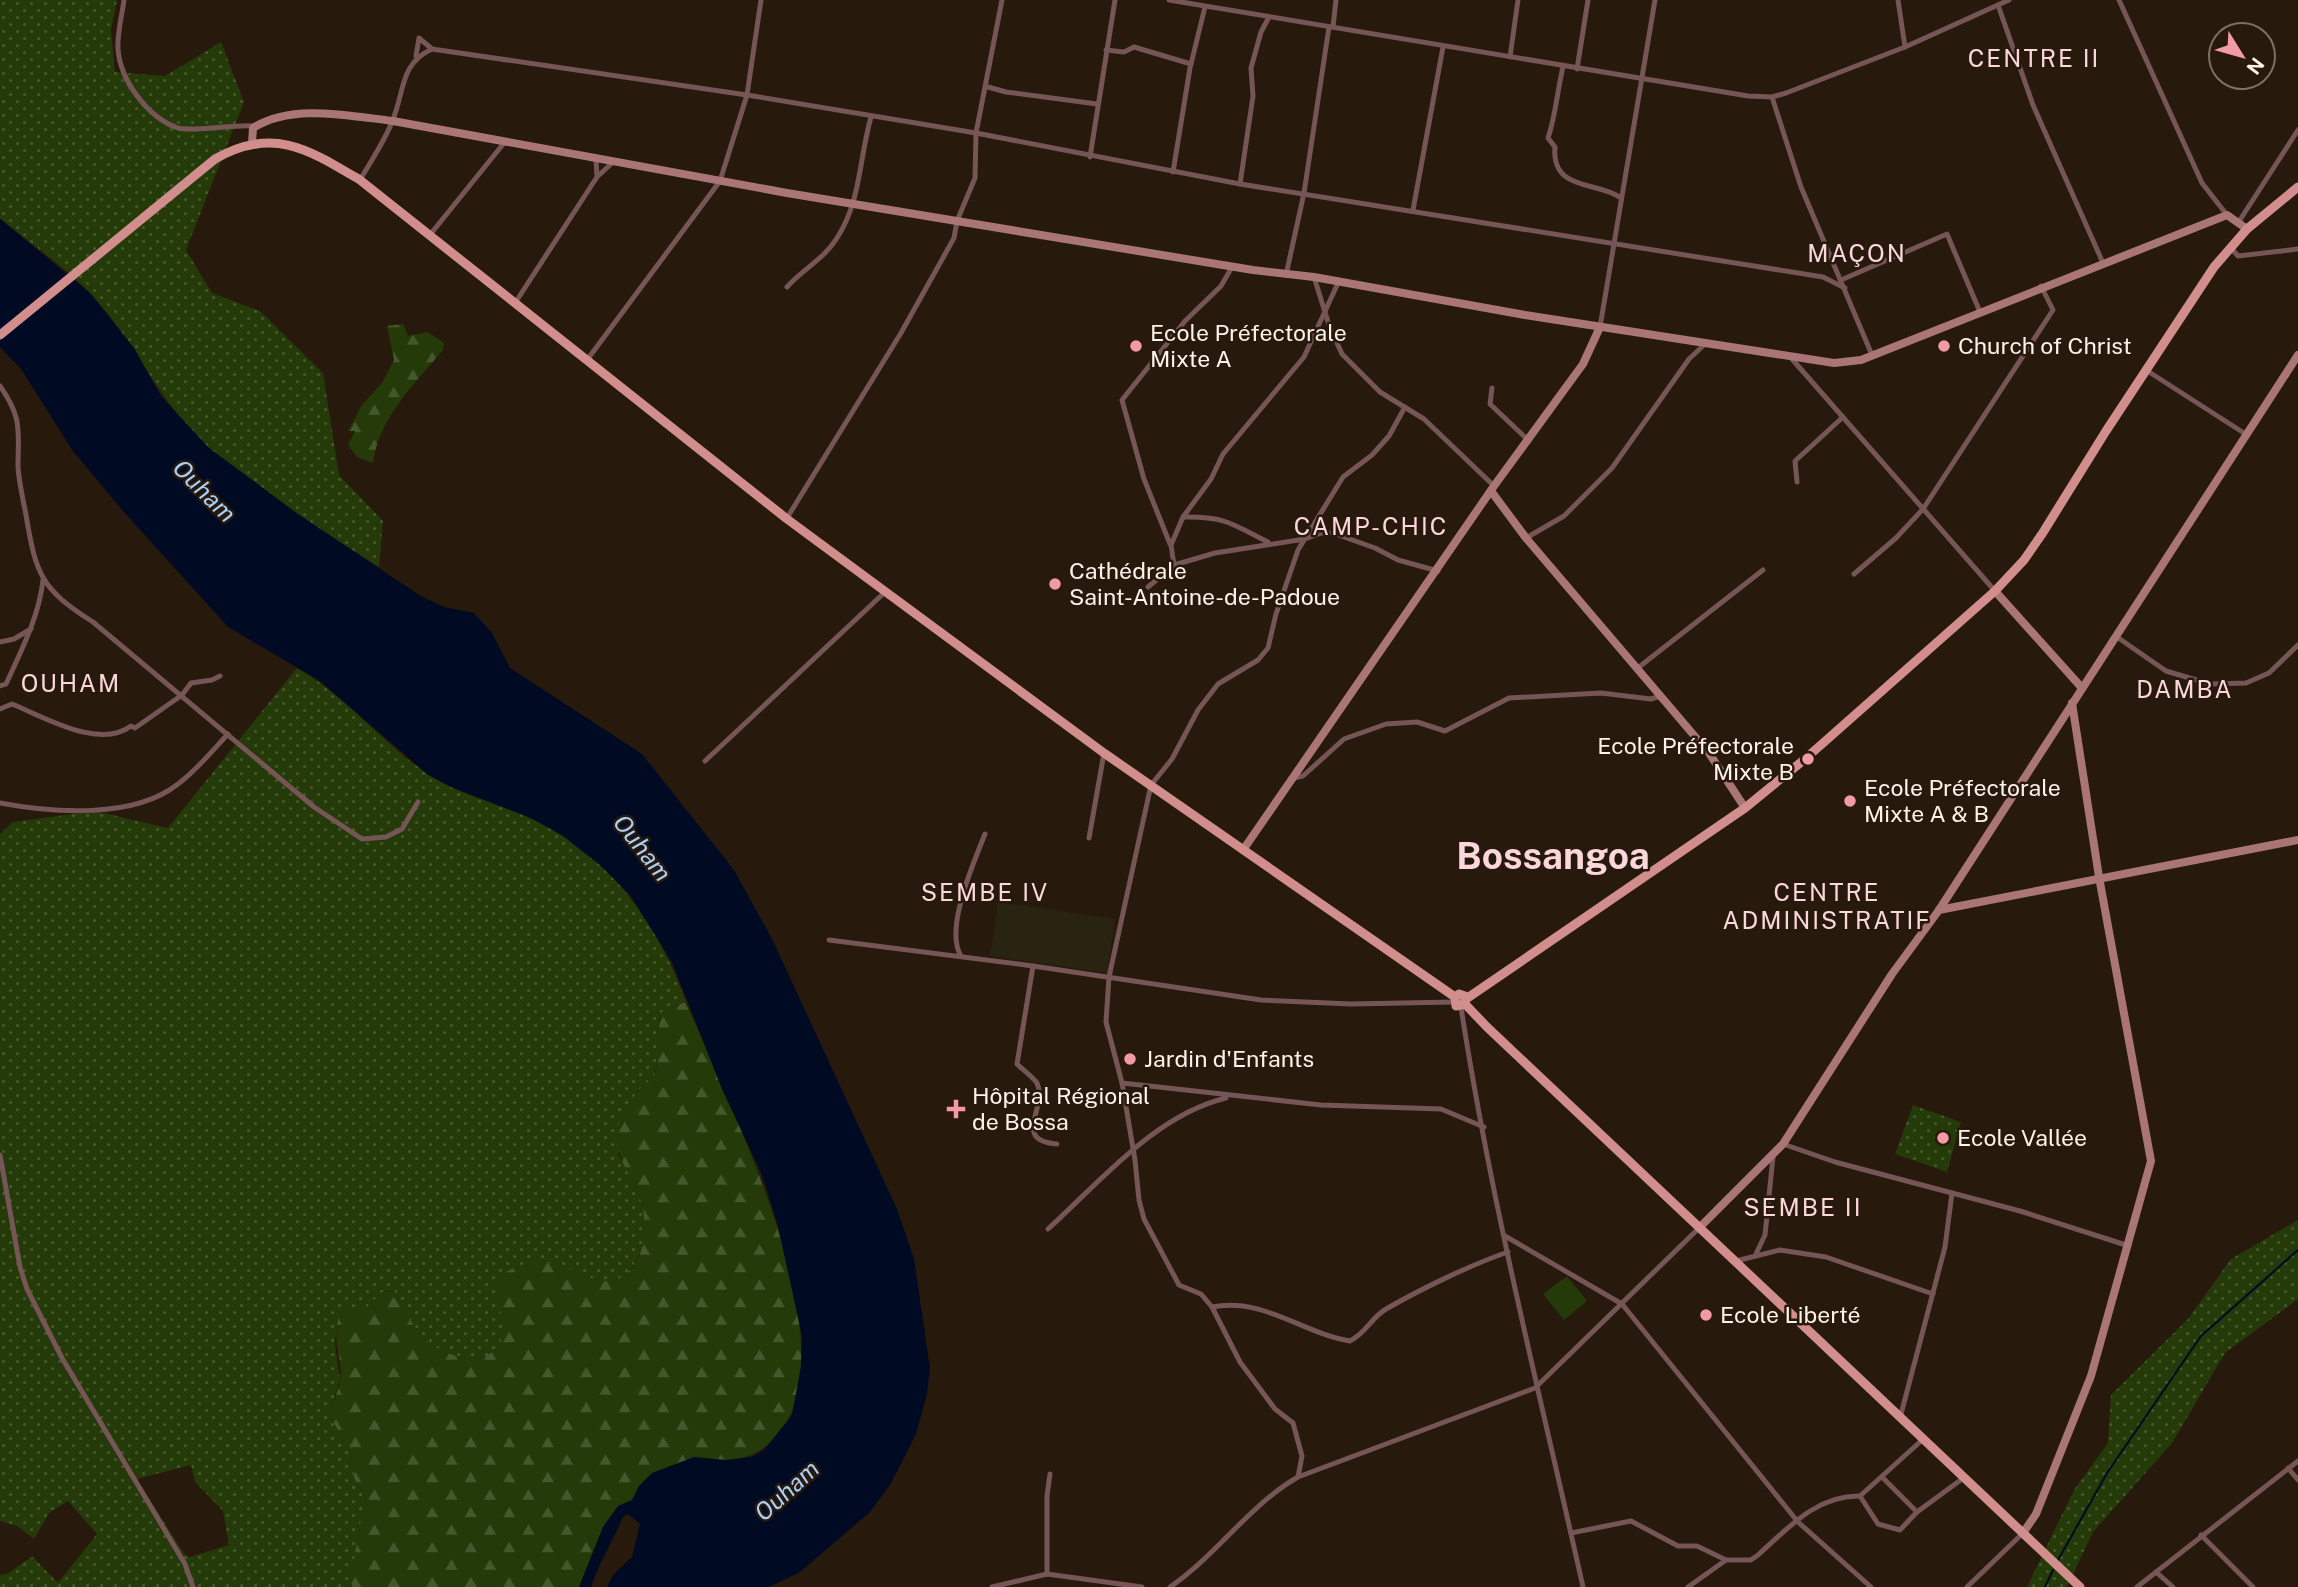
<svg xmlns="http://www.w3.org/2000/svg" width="2298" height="1587" font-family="'Public Sans',sans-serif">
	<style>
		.commercial { fill: #292312 }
		.green { fill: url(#green-dots); fill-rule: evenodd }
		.forest { fill: url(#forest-firs) }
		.pitch { fill: #243a08 }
		.water { fill: #000a22 }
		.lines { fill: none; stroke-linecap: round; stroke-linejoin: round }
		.stream { stroke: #000a22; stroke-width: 2 }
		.street { stroke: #755555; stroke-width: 5 }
		.secondary { stroke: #a97575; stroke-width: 8 }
		.primary { stroke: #d18e8d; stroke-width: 9 }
		.poi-dot { fill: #f39aa8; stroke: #27190b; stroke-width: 2.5 }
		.labels { text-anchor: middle; stroke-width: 5; stroke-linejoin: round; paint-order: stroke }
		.poi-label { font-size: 23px; fill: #fdf3ea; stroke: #27190b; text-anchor: start }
		.neighbourhood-label { font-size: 24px; letter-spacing: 2px; fill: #fbd7dc; stroke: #27190b }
		.water-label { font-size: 24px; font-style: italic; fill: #a9d0fd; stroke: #27190b }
		.town-label { font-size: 37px; font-weight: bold; fill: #fbd7dc; stroke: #27190b }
	</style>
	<defs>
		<pattern id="green-dots" width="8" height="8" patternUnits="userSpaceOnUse" patternTransform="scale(1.75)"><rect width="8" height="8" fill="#243a08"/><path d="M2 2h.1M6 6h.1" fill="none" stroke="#45572c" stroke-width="1.8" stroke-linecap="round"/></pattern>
		<pattern id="forest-firs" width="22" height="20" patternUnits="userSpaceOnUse" patternTransform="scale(1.75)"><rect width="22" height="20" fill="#243a08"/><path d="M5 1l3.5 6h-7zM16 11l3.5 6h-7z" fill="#45572c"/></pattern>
	</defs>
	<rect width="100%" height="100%" fill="#27190b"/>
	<!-- commercial -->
	<polygon class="commercial" points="998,902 1115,919 1107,973 990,956"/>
	<!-- green -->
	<g class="green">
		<path d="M0,0h117l-6,30 4,42 50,4 56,-34 23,60 -58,148 26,43 48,18 63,62 16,102 44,46 -4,46c-57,-37 -119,-73 -170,-119 -50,-44 -73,-107 -119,-155 -26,-27 -61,-50 -90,-75z"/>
		<path d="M297,668c49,28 82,72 128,104 32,23 72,30 107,47 77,35 127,106 154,183l-23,9 -4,10v33l-5,23 -17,14 -19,63c20,35 41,71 16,110 -4,6 -8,12 -15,15 -22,9 -57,-10 -78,-17l-45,27c4,15 10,34 6,49 -10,35 -60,18 -79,0 -12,-11 -20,-33 -29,-47l-12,1 -16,16 -29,12 -2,24 5,36 -11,34 22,40 3,23 11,21 -14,83 3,6h-354v-12c12,0 21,-14 33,-18l25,26 39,-49 -29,-33 -19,12 -15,26 -17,-13 -17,-5v-687l13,-12 82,-11 73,17zM191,1465l4,17 28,29 6,34 -39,12 -5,-2 -48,-76z"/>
		<polygon points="1913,1105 1961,1122 1947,1172 1895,1154"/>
		<polygon points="2298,1220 2298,1299 2225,1353 2172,1443 2093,1532 2067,1587 2027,1587 2074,1490 2108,1443 2111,1395 2188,1319 2231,1259"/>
	</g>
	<!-- forest -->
	<g class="forest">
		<path d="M403,324l5,12 20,-4 16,11 -1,7c-29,34 -64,68 -70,113l-16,-6 -9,-12 7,-14h-7l14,-26 20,-22 12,-23 -7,-34z"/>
		<path d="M686,1002c38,94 170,346 90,435 -22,24 -50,27 -82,20l-55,29 -7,14 -14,7 -15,20 -24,60h-225l-4,-5 15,-84 -11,-21 -3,-23 -22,-40c3,-11 9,-22 11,-32 4,-25 -12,-48 2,-72l24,-2 16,-16 12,-1c9,14 17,33 28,45 17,20 71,37 80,1 5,-18 -11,-41 -4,-57 5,-11 32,-19 43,-18 37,1 72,46 98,-6 3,-6 3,-14 4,-21 8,-47 -26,-60 -26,-100 -1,-12 13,-33 20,-43 5,-7 15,-10 18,-18 7,-21 -1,-43 8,-63z"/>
	</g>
	<!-- pitch -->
	<polygon class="pitch" points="1567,1276 1587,1301 1564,1320 1543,1294"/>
	<!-- water -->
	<path class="water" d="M0,219l90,74 44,55 27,48 48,52 89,66 121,81 25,12 30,6 18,20 18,35 132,86 92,116 39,71 124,268 17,50 16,109 -3,26 -11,40 -26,51 -20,27 -70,60 -31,15h-162l6,-12 19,-18 8,-33 -12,-10 -5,3c-10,24 -24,45 -32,70h-12l24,-60 15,-21 14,-6 7,-14 13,-13 42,-16 32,3 25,-3 13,-7 28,-35 9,-49 1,-30 -24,-110 -16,-51 -40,-86 -50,-127 -42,-67 -30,-30 -37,-29 -30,-17 -82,-32 -24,-13 -107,-93 -92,-54 -104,-115 -51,-61 -52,-82 -21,-22z"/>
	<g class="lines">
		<!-- stream -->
		<g class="stream">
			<polyline points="2058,1560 2107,1473 2201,1336 2298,1250"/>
			<polyline points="2045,1587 2053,1570"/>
		</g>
		<!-- street -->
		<g class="street">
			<path d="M124,0c-2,16 -7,33 -6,49 2,31 30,69 60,79 13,4 57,-4 76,-2"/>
			<polyline points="1169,0 1748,96 1772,97 1786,93 1905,47 2009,0"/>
			<polyline points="1898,0 1905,47"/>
			<polyline points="2119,0 2202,183 2227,215"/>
			<polyline points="1998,5 2033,105 2103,263"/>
			<polyline points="1333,27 1336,0"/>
			<polyline points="1106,50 1124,52 1134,47 1191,64"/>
			<polyline points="416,56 419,38 432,49"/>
			<polyline points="1510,57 1518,0"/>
			<path d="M1563,67c-6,25 -7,47 -15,71l7,9c-4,45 44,34 66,51"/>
			<polyline points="1577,69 1588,0"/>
			<polyline points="988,87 1006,92 1097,104"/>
			<polyline points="1772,97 1801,187 1872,355"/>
			<polyline points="1090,157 1115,0"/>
			<polyline points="1173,172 1190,68 1205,7"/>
			<polyline points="597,177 612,163"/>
			<path d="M360,180c11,-19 24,-38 32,-58 13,-30 7,-58 40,-73l315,46 229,38 264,51 583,93 22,11"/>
			<polyline points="1240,184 1253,96 1251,68 1261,32 1269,17"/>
			<polyline points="1413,210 1443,47"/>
			<polyline points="2238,223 2298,130"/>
			<polyline points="429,236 504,143"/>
			<polyline points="2230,247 2238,256 2298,249"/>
			<polyline points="1286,275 1304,193 1329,27"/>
			<polyline points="1314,277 1329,325 1342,354 1380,392 1424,419 1494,486"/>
			<polyline points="1841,280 1947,234 1980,312"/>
			<path d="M787,287c16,-18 37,-28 50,-49 24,-37 22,-79 34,-121"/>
			<polyline points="515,303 597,177 596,160"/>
			<polyline points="1600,327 1655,0"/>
			<polyline points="1792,359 1995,591"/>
			<polyline points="587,360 720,181 747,95 761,0"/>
			<polyline points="2146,370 2247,435"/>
			<path d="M0,386c23,33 18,44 18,81 1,16 5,32 8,48 10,60 15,74 67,107l221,185 48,32 24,-2 16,-8 16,-27"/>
			<polyline points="1492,388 1490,404 1529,441"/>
			<polyline points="1797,482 1795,461 1843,417"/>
			<path d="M1183,517c42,-1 49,7 85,25"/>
			<polyline points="787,518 901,333 954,238 957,221 975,178 976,133 1002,0"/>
			<polyline points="1526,538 1564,516 1612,468 1689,359 1705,344"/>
			<polyline points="1170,544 1144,479 1122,400 1185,321 1221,286 1232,267"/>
			<polyline points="1174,565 1171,545 1183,517 1211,479 1223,454 1304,357 1338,283"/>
			<polyline points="1854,574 1896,538 1923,509 2053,310 2041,286"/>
			<polyline points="1148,587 1174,565 1215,553 1305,539 1321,533 1333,533 1375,548 1398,560 1438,571"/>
			<polyline points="2117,637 2166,671 2210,684 2246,683 2269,673 2298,645"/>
			<polyline points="0,642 14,639 31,629"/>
			<polyline points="1639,667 1763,570"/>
			<path d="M0,686l6,-2c15,-33 33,-67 37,-104"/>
			<path d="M0,709l12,-5c32,13 87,46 119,22l4,2 47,-33 9,-12 21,-3 8,-4"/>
			<polyline points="705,761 885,592"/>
			<polyline points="1294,778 1303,776 1344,739 1386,724 1417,722 1445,731 1509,698 1601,693 1651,699 1661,696"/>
			<path d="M0,803c53,10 134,16 178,-19 19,-14 34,-33 50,-50"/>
			<polyline points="1089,838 1104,753"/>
			<polyline points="829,940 1033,966 1261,1000 1351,1004 1454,1002"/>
			<path d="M961,956c-17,-27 13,-94 24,-122"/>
			<path d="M1033,966l-16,98c5,5 16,13 20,19 11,25 -26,57 20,61"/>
			<path d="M1461,1007c30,196 79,387 122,580"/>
			<polyline points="1122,1083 1321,1105 1441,1109 1484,1127"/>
			<polyline points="1783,1144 1835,1162 2020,1211 2129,1246"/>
			<polyline points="0,1155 20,1267 27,1289 62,1358 185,1564 193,1587"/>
			<path d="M1048,1229c52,-47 107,-114 178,-131"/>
			<polyline points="1505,1236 1622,1304 1798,1522 1871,1587"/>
			<polyline points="1756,1254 1765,1235 1773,1157"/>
			<polyline points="1736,1261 1780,1250 1826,1257 1933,1294"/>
			<path d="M1212,1307c51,-10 90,26 138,34 16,-8 22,-24 36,-32 35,-20 84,-44 122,-57"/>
			<polyline points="1900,1418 1945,1247 1952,1193"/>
			<polyline points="2288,1468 2298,1480"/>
			<polyline points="1298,1477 1302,1456 1293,1423 1275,1409 1240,1362 1212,1307 1201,1294 1179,1285 1144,1219 1139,1200 1135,1160 1122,1083 1106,1022 1109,977 1151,785 1172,759 1198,710 1218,684 1258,660 1268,648 1276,614 1298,550 1343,477 1372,455 1389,436 1405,407"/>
			<polyline points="1882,1477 1917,1512 1962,1479"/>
			<polyline points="1860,1496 1878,1524 1900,1530 1917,1512"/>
			<polyline points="1571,1533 1631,1521 1678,1546 1697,1546 1726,1560"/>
			<polyline points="2201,1535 2253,1587"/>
			<polyline points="2156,1572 2173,1587"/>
			<polyline points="1047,1574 1047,1496 1050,1474"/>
			<polyline points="992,1587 1047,1574 1142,1587"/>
			<path d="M1170,1587c47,-32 79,-82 128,-110l237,-89 164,-160"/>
			<path d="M1688,1587l38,-27h25l7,-5c30,-27 59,-60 102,-59l61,-55"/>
			<polyline points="1967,1587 2023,1533"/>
			<polyline points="2137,1587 2298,1461"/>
		</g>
		<!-- secondary -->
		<g class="secondary">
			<path d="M252,143l1,-15c39,-25 96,-12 140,-7l394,72 466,77 61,7 211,38 309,48 27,-3 366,-145 20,14"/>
			<polyline points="1491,491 1526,538 1709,753 1745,808"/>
			<polyline points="1995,591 2082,688"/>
			<polyline points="1243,850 1494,486 1583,364 1600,327"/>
			<polyline points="1939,910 2298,840"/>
			<polyline points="1699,1228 1783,1144 1892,974 1939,910 2298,355"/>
			<polyline points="2023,1533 2036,1514 2091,1376 2151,1161 2099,877 2072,703"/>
		</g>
		<!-- primary -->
		<g class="primary">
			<path d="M0,335l215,-176c58,-33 93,-10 145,21l427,339 317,234 351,244 1,9 9,-2"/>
			<polyline points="1455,997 1459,994 1465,996 1465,1004 1487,1027 2080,1587"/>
			<polyline points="1466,999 1745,808 1805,759 1995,591 2024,560 2042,534 2106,431 2214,267 2247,229 2298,187"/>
		</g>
	</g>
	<!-- markers -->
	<g class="poi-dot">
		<circle cx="1136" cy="346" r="7"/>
		<circle cx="1944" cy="346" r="7"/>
		<circle cx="1055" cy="584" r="7"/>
		<circle cx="1808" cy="759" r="7"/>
		<circle cx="1850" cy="801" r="7"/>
		<circle cx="1130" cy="1059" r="7"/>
		<path d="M952.5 1098.5h7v7h7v7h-7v7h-7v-7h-7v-7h7z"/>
		<circle cx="1943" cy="1138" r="7"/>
		<circle cx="1706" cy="1315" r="7"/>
	</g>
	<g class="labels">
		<!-- poi labels -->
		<g class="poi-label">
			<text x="1150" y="341">Ecole Préfectorale<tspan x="1150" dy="26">Mixte A</tspan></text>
			<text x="1958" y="354">Church of Christ</text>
			<text x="1069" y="579">Cathédrale<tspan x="1069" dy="26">Saint-Antoine-de-Padoue</tspan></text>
			<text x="1794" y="754" text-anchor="end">Ecole Préfectorale<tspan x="1794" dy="26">Mixte B</tspan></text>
			<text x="1864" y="796">Ecole Préfectorale<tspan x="1864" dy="26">Mixte A &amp; B</tspan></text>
			<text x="1144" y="1067">Jardin d'Enfants</text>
			<text x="972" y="1104">Hôpital Régional<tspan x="972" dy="26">de Bossa</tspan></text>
			<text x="1957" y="1146">Ecole Vallée</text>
			<text x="1720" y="1323">Ecole Liberté</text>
		</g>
		<!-- neighbourhood labels -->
		<g class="neighbourhood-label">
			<text x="2034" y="67">CENTRE II</text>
			<text x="1857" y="262">MAÇON</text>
			<text x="1371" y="535">CAMP-CHIC</text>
			<text x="71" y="692">OUHAM</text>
			<text x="2185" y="698">DAMBA</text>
			<text x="985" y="901">SEMBE IV</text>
			<text x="1827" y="901">CENTRE<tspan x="1827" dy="28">ADMINISTRATIF</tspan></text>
			<text x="1803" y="1216">SEMBE II</text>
		</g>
		<!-- water labels -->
		<g class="water-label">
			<text transform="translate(204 491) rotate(45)" y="8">Ouham</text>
			<text transform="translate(642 848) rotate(52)" y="8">Ouham</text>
			<text transform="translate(787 1491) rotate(-42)" y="8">Ouham</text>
		</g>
		<!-- town labels -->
		<g class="town-label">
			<text x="1553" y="869">Bossangoa</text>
		</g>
	</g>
	<!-- north arrow -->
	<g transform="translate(2242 56) rotate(127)"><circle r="33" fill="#27190b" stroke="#7d7064" stroke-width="2"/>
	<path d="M0-5L12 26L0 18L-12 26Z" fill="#f39aa8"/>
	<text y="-10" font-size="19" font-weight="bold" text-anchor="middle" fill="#fdf3ea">N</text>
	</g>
</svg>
